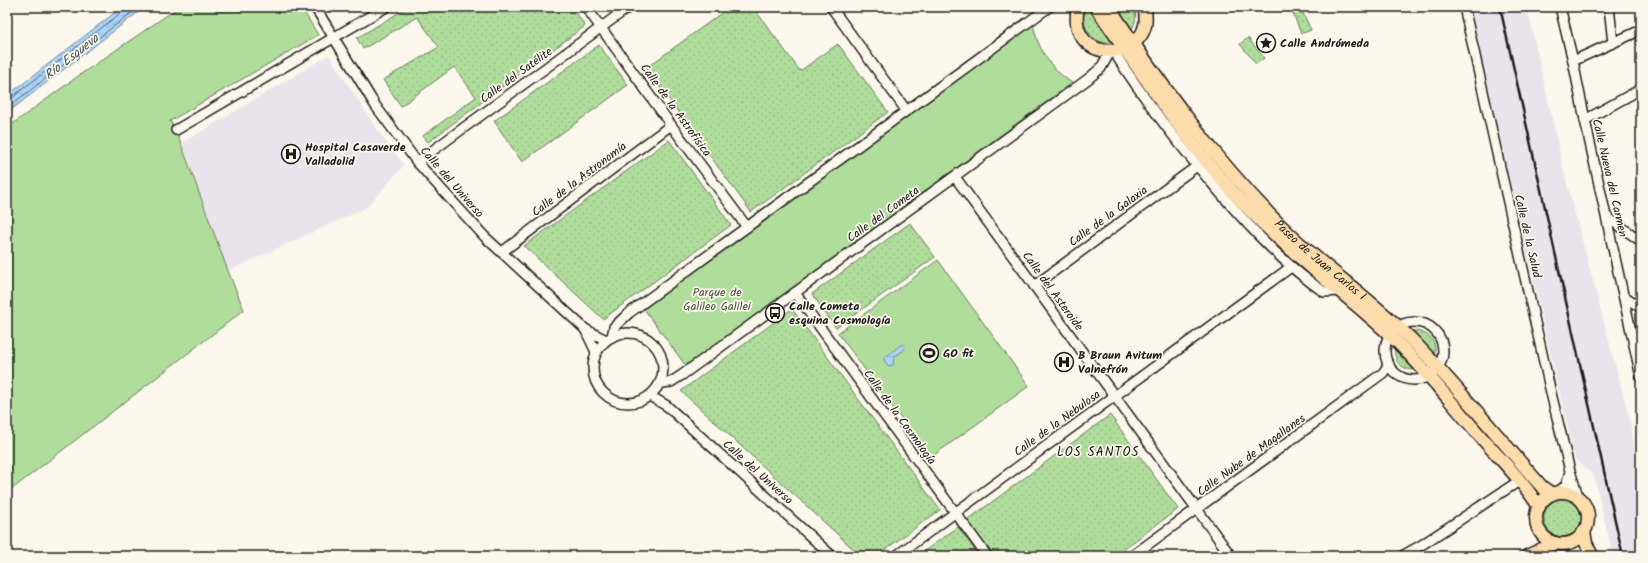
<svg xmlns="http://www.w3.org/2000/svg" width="1648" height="563" font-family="Kalam,sans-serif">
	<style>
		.built { fill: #e9e4ec }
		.grass { fill: url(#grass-dots); stroke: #667c5c }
		.green { fill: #b0dd9c; stroke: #667c5c }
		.water { fill: url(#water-waves); stroke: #728a9f }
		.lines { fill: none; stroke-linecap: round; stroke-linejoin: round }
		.shore { stroke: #566674; stroke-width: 1 }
		.minor-casing { stroke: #1c1c1c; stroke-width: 12 }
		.major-casing { stroke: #1c1c1c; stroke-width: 15 }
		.minor { stroke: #fbf7ec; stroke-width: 9 }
		.major { stroke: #fddcac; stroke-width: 12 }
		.rail { stroke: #1c1c1c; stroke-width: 2.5 }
		.labels { text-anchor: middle; stroke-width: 3.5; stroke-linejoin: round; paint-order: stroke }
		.poi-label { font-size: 12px; font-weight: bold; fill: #1c1c1c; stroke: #fbf7ec; text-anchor: start }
		.street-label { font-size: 12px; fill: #1c1c1c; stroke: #fbf7ec }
		.park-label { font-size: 12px; fill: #485642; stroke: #fbf7ec }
		.water-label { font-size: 13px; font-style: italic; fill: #47535e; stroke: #fbf7ec }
		.neighbourhood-label { font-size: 13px; letter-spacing: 1px; fill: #1c1c1c; stroke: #fbf7ec }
	</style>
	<defs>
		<pattern id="grass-dots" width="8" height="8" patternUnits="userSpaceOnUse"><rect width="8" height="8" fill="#b0dd9c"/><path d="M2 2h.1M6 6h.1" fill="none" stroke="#97bd86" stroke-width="1.8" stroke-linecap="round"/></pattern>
		<pattern id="water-waves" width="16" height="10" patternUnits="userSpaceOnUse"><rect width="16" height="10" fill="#acd4f7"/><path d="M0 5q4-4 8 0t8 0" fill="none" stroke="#93b5d3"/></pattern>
	</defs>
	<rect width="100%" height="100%" fill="#fbf7ec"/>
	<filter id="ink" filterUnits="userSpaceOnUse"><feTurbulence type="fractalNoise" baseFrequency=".025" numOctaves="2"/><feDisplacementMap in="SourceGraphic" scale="8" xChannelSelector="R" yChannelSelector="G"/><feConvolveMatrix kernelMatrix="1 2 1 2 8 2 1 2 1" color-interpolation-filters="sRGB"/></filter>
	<g filter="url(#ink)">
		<!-- built -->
		<g class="built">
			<polygon points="1469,7 1527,7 1565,176 1631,424 1637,474 1641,490 1641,508 1636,514 1641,530 1639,556 1613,556 1594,476 1575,459"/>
			<polygon points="329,55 378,131 404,165 366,208 228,271 182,143"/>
		</g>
		<!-- grass -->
		<g class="grass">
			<polygon points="408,7 572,7 585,26 428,142 423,136 476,97 454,67 401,106 383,80 439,47 417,17 363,49 357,38"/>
			<polygon points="730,7 753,7 800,71 838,44 888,112 751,212 646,68"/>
			<path d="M1086,7h4l23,35c-5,0 -10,1 -16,-2 -10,-5 -18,-23 -11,-33z"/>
			<path d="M1116,7h18c3,8 2,16 -3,23z"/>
			<polygon points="1298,7 1300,7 1311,30 1301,34 1292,10"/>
			<polygon points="1248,38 1264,58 1256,64 1240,44"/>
			<polygon points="599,45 628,85 522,162 494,121"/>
			<polygon points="669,140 731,225 603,319 524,246"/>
			<polygon points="910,223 935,257 836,328 812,294"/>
			<polygon points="792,309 940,510 876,556 861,556 681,391"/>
			<path d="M1411,331c14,-1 28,9 23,25z"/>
			<path d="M1395,347l23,23c-15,1 -25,-7 -23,-23z"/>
			<polygon points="1110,415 1178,509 1114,556 992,556 966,521"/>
			<circle cx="1563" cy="518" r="19"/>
			<polygon points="958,527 979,556 917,556"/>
		</g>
		<!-- green -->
		<g class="green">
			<polygon points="179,7 301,7 318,35 170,121 176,130 228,271 244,310 7,493 7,128 81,74"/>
			<path d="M1033,24c5,26 17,44 39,59l-386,283 -42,-57z"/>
			<polygon points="938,260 1029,386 930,458 838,333"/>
		</g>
		<!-- water -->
		<g class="water">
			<polygon points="122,7 145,7 7,113 7,96"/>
			<polygon points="902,344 905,346 904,350 894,357 893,365 889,366 885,362 884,358"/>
		</g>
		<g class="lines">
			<!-- shore -->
			<g class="shore">
				<polyline points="7,99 11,98 122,12 124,7"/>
				<polyline points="7,108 139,7"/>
			</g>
			<!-- minor casing -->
			<g class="minor-casing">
				<g id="minor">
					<polyline points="315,7 375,105 417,162 443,191 485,237 585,329 606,340"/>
					<polyline points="586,7 671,125 747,227"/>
					<polyline points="831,7 906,110"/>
					<polyline points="1464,7 1551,393 1570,471 1579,499"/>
					<polyline points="1560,7 1573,61 1585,120 1641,377"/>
					<polyline points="1609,7 1613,43"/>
					<path d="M1114,52c32,50 69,98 108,143 31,36 63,70 102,97l15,-1"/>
					<polyline points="1573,61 1641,30"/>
					<polyline points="1585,120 1641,89"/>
					<polyline points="176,130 386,7"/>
					<polyline points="417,162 629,7"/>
					<polyline points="955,177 1231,556"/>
					<polyline points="1607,217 1641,241"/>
					<polyline points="502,252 671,125"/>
					<polyline points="1034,286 1197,166"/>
					<polyline points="795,293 987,556"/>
					<polyline points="1624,296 1641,308"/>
					<circle cx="1414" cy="351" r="29"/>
					<polyline points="585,329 596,352"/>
					<circle cx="628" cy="368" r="35"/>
					<polyline points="612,337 614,327 629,313 1049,7"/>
					<polyline points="661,383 671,382 682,375 1088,79 1101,68 1110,52"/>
					<polyline points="650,396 667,406 832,556"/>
					<polyline points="1557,493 1566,485 1570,472"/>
					<polyline points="896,556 1291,267"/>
					<polyline points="1132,556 1383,373 1389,364"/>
					<polyline points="1402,556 1420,546 1519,481"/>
				</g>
			</g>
			<!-- major casing -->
			<g class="major-casing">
				<g id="major">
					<path d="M1078,7c-13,62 81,55 66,0"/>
					<path d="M1096,7c52,76 108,162 176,225 38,37 81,68 119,104 33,31 60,67 90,101 18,21 44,46 58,70"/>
					<path id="s1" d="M1109,7c51,77 106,153 171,218 42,42 93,75 135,118 44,46 85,96 127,144l10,7"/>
					<circle cx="1562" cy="518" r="26"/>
					<polyline points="1584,531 1586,543 1592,556"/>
					<polyline points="1527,556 1555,543"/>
				</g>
			</g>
			<!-- minor -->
			<use href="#minor" class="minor"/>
			<!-- major -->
			<use href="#major" class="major"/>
			<!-- rail -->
			<polyline class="rail" points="1500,7 1623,556"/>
		</g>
	</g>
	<!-- icons -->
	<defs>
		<g id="sight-ring" transform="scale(1)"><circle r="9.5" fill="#fbf7ec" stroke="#1c1c1c" stroke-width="1.5"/><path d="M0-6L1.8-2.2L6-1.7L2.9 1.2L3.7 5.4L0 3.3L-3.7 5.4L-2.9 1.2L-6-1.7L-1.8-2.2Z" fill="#1c1c1c"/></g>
		<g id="hospital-ring" transform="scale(1)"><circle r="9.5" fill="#fbf7ec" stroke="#1c1c1c" stroke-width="1.5"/><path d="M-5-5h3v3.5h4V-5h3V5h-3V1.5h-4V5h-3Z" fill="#1c1c1c"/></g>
		<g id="bus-ring" transform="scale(1)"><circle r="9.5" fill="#fbf7ec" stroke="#1c1c1c" stroke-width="1.5"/><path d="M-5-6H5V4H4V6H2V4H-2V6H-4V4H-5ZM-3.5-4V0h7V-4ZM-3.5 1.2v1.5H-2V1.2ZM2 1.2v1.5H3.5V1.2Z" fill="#1c1c1c"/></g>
		<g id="stadium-ring" transform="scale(1)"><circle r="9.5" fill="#fbf7ec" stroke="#1c1c1c" stroke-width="1.5"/><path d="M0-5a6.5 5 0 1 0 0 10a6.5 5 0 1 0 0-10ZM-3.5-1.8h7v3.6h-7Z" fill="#1c1c1c"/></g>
	</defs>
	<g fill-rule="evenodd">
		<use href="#sight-ring" x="1266" y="43"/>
		<use href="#hospital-ring" x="291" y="154"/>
		<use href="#bus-ring" x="775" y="313"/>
		<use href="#stadium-ring" x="929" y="353"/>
		<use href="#hospital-ring" x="1064" y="362"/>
	</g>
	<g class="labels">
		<!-- poi labels -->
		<g class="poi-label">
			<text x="1280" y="47">Calle Andrómeda</text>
			<text x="305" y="151">Hospital Casaverde<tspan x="305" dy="14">Valladolid</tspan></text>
			<text x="789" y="310">Calle Cometa<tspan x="789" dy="14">esquina Cosmología</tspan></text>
			<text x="943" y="357">GO fit</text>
			<text x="1078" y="359">B Braun Avitum<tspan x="1078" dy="14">Valnefrón</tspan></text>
		</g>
		<!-- street labels -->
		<g class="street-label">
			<text transform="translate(516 75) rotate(-36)" y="4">Calle del Satélite</text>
			<text transform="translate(676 110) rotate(54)" y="4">Calle de la Astrofísica</text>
			<text transform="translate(1610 178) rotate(77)" y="4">Calle Nueva del Carmen</text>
			<text transform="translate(579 179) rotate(-37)" y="4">Calle de la Astronomía</text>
			<text transform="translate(452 182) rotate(49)" y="4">Calle del Universo</text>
			<text transform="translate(883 214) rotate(-36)" y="4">Calle del Cometa</text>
			<text transform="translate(1108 216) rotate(-36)" y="4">Calle de la Galaxia</text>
			<text transform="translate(1528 236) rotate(77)" y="4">Calle de la Salud</text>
			<text dy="4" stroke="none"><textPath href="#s1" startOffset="331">Paseo de Juan Carlos I</textPath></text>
			<text transform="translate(1053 291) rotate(54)" y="4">Calle del Asteroide</text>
			<text transform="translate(900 417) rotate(54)" y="4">Calle de la Cosmología</text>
			<text transform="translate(1057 423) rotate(-36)" y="4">Calle de la Nebulosa</text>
			<text transform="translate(1251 455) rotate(-36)" y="4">Calle Nube de Magallanes</text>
			<text transform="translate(758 472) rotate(42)" y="4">Calle del Universo</text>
		</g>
		<!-- park labels -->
		<g class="park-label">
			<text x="717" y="296">Parque de<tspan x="717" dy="14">Galileo Galilei</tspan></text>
		</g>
		<!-- water labels -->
		<g class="water-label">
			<text transform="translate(71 56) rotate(-38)" y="5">Río Esgueva</text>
		</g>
		<!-- neighbourhood labels -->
		<g class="neighbourhood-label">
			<text x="1098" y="456">LOS SANTOS</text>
		</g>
	</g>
	<!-- margin -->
	<rect width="1648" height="563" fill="none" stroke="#fbf7ec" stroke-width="24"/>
	<rect x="12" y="12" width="1624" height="539" fill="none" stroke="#1c1c1c" stroke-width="1.5" filter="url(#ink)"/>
</svg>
